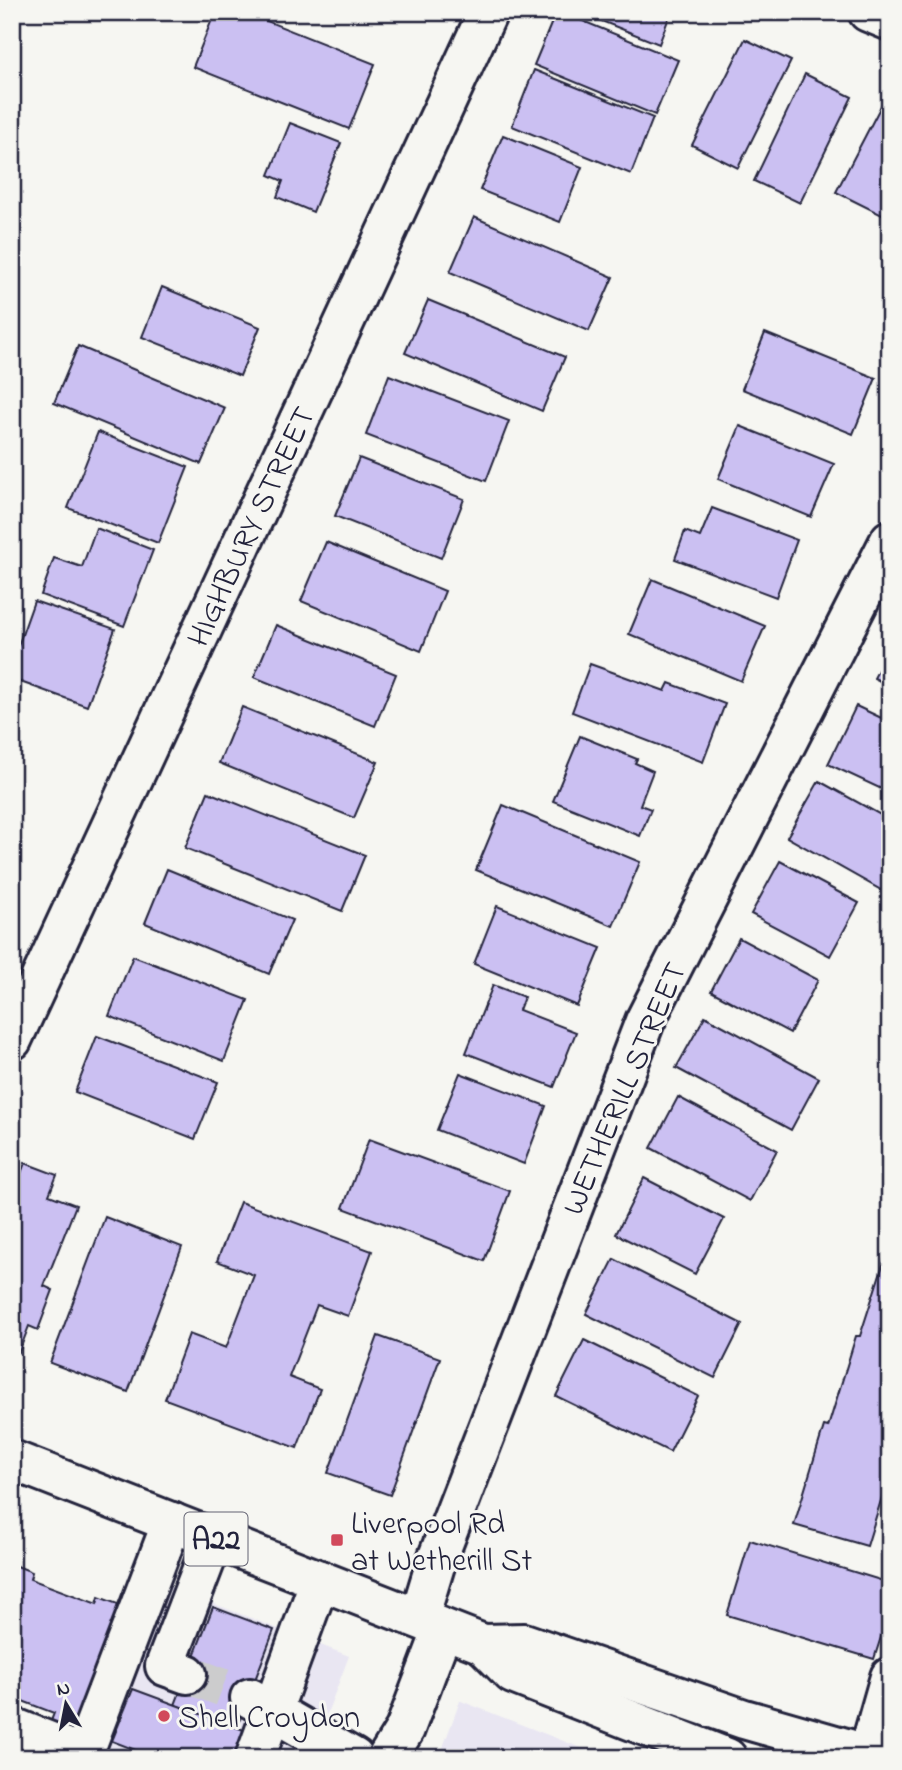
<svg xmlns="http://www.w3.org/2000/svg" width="902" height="1770" font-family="'Indie Flower',sans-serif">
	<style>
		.built { fill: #e9e6f2 }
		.building { fill: #cbc0f2; stroke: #22223b; stroke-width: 2 }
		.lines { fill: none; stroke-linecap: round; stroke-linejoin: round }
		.minor-tunnel { stroke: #cccccd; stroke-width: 38; stroke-dasharray: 38 19; stroke-linecap: butt }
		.minor-casing { stroke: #22223b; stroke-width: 44 }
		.major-casing { stroke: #22223b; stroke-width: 44 }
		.highway-casing { stroke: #22223b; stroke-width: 44 }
		.minor { stroke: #f6f6f2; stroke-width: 38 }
		.major { stroke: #f6f6f2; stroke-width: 38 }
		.highway { stroke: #f6f6f2; stroke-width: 38 }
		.poi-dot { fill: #d1495b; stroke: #f6f6f2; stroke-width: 2.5 }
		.labels { text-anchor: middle; stroke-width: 6; stroke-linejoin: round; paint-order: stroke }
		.shield { fill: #f6f6f2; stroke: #626272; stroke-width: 2 }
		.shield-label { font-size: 30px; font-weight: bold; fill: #22223b }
		.street-label { font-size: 32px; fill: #22223b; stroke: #f6f6f2 }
		.poi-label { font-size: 32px; fill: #22223b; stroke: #f6f6f2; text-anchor: start }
	</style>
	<rect width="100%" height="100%" fill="#f6f6f2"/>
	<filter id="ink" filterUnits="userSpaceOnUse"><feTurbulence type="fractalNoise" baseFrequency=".0143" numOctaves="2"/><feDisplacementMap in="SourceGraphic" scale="14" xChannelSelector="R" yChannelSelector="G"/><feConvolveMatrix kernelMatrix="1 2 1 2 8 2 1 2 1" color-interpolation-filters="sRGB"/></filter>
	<g filter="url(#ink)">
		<!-- built -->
		<g class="built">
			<polygon points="163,1584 349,1656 310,1758 95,1758"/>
			<polygon points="460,1701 461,1701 607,1758 439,1758"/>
		</g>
		<!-- building -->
		<g class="building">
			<polygon points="215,12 244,12 375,64 349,129 193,67"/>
			<polygon points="556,12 561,12 678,60 655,115 534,65"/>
			<polygon points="579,12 671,12 659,44"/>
			<polygon points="745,39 791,61 738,168 692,145"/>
			<polygon points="534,70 653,118 631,174 512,126"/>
			<polygon points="805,74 852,97 800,203 754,181"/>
			<polygon points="884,100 890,102 890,219 836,192"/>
			<polygon points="290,123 341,143 313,212 277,197 283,181 269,175"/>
			<polygon points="503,135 582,167 560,222 480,190"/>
			<polygon points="474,217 613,277 589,331 450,272"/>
			<polygon points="162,287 260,327 240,376 142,337"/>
			<polygon points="428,300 565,357 542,411 405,353"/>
			<polygon points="765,333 876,378 853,434 742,389"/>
			<polygon points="78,346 225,408 201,464 54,403"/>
			<polygon points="389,375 509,421 486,481 366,435"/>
			<polygon points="740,426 834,464 811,517 718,479"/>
			<polygon points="98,432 188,467 158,543 68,508"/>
			<polygon points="359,458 464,499 441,558 335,516"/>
			<polygon points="712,508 797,540 776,597 675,559 685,531 700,537"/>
			<polygon points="96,528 153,550 124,626 41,595 54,558 82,567"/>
			<polygon points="326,542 445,591 421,651 301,601"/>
			<polygon points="652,579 765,626 741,681 629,634"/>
			<polygon points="34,601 115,629 87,706 12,679 12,663"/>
			<polygon points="276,625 396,674 375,726 254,677"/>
			<polygon points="890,648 890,686 874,678"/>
			<polygon points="590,664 665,691 669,683 725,704 703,762 572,712"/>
			<polygon points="856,706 890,722 890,793 828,764"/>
			<polygon points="242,707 378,762 354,818 219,763"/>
			<polygon points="580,736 637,759 635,763 653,771 640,805 651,809 640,836 553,801"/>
			<polygon points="819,781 890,820 890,895 787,837"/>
			<polygon points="208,792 365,855 342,911 185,848"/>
			<polygon points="503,805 640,862 613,926 476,870"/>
			<polygon points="780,861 859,903 830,956 751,914"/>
			<polygon points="167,869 292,920 269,974 145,923"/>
			<polygon points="497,906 601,948 577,1006 474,964"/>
			<polygon points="739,938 818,980 790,1033 711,991"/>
			<polygon points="133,956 248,1000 224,1061 109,1016"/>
			<polygon points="493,985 524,997 519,1010 576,1032 554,1087 466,1053"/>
			<polygon points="705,1016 819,1078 791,1130 676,1068"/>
			<polygon points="97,1036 218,1082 195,1139 75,1092"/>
			<polygon points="460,1073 546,1106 524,1164 437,1130"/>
			<polygon points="678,1097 777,1150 750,1201 651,1148"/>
			<polygon points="369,1139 510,1191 484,1261 343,1208"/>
			<polygon points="25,1163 57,1175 49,1195 76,1205 44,1286 53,1290 38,1330 29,1326 19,1352 12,1349 12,1196"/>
			<polygon points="644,1178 724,1219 695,1274 616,1234"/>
			<polygon points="240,1202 372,1251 348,1316 317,1305 289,1377 320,1389 297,1448 165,1399 189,1334 226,1348 254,1275 217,1261"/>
			<polygon points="105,1217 182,1247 128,1392 50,1363"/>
			<polygon points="890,1243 890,1471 867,1546 794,1525 824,1426 828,1427 856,1336 860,1336"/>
			<polygon points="614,1259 742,1324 715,1378 586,1314"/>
			<polygon points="378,1336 440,1358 390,1495 328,1473"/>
			<polygon points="584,1340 698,1396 670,1452 556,1396"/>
			<polygon points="750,1540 890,1583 890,1609 874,1659 727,1615"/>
			<polygon points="12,1564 32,1572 30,1579 97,1604 99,1597 131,1609 84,1733 51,1721 54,1713 12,1697"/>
			<polygon points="213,1607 274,1630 237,1727 175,1705"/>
			<polygon points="133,1689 244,1730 233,1758 156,1758 112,1741"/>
		</g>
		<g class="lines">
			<!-- minor-tunnel -->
			<polyline class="minor-tunnel" points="187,1674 248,1697"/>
			<!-- minor casing -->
			<g class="minor-casing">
				<g id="minor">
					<polyline points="12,1040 488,12"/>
					<polyline points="419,1618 436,1562 645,1021 890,540"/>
					<polyline points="187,1674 165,1666 214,1538"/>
					<polyline points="250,1698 354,1758"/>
					<polyline points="12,1727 83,1755 172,1522"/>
					<polyline points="255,1758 320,1580"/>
					<polyline points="387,1758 405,1729 443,1629"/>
					<polyline points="867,1758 890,1677"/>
				</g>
			</g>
			<!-- major casing -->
			<g class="major-casing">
				<polyline id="major" points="868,12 890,21"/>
			</g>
			<!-- highway casing -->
			<g class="highway-casing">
				<g id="highway">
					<polyline points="12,1460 483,1644 524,1643 744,1719 849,1749 890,1758"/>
					<polyline points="483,1644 513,1674 727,1758"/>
				</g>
			</g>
			<!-- minor -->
			<use href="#minor" class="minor"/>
			<!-- major -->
			<use href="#major" class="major"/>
			<!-- highway -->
			<use href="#highway" class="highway"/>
		</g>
	</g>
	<!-- markers -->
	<g class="poi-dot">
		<rect x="330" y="1533" width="14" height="14" rx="3.5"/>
		<circle cx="164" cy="1716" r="7"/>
	</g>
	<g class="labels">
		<!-- shield labels -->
		<rect class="shield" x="184.5" y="1512.5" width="63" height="53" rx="5"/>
		<g class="shield-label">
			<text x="216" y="1549">A22</text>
		</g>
		<!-- street labels -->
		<g class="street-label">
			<text transform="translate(250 526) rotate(-65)" y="11">HIGHBURY STREET</text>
			<text transform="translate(623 1088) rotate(-67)" y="11">WETHERILL STREET</text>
		</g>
		<!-- poi labels -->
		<g class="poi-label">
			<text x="351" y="1533">Liverpool Rd<tspan x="351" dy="37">at Wetherill St</tspan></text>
			<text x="178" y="1727">Shell Croydon</text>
		</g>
	</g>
	<!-- margin -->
	<rect width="902" height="1770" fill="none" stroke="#f6f6f2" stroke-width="42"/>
	<rect x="21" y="21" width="860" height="1728" fill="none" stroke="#22223b" stroke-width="2.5" filter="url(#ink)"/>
	<!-- north arrow -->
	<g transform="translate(66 1704) rotate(350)" stroke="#f6f6f2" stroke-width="5" paint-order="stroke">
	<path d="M0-5L12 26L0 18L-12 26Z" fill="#22223b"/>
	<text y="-10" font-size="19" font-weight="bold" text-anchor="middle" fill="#22223b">N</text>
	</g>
</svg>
